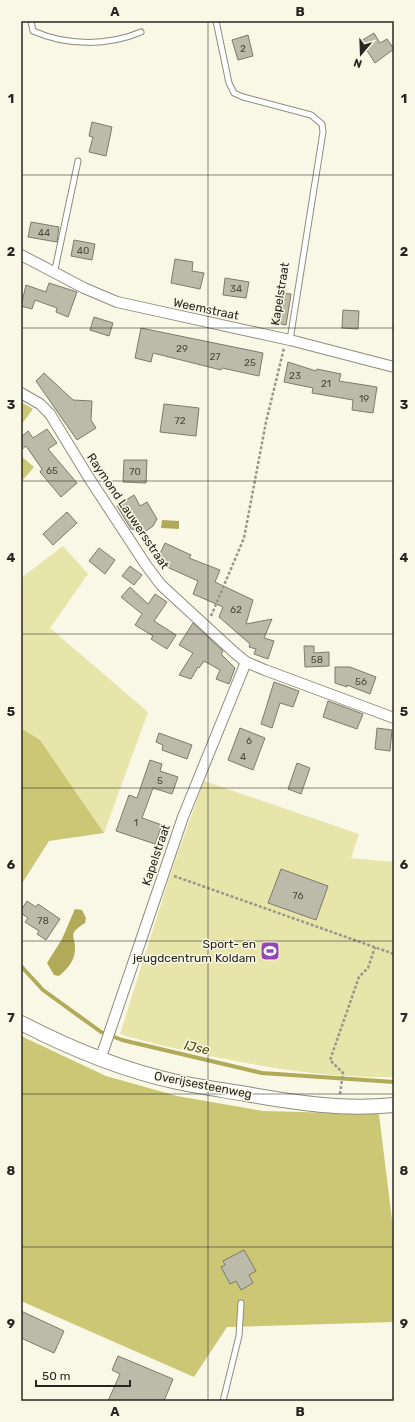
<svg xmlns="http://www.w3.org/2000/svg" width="415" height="1422" font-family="Rubik,sans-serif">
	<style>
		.green { fill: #e8e5ab }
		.forest { fill: #ccc775 }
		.water { fill: #b0aa59 }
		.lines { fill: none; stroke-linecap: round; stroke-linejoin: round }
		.stream { stroke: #b0aa59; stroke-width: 4 }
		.building { fill: #bcbbaa; stroke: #7c7b6c }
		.lane-casing { stroke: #8e8d7d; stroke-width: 7 }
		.street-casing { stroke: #8e8d7d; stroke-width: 12 }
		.secondary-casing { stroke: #8e8d7d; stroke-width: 16 }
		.path { stroke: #98978b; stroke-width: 2.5; stroke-dasharray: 3 2; stroke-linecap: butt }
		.lane { stroke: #fff; stroke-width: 5 }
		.street { stroke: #fff; stroke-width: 10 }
		.secondary { stroke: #fff; stroke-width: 14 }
		.grid { fill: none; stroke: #272620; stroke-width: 1; stroke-opacity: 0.55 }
		.labels { text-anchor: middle; stroke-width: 3; stroke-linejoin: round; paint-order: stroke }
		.number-label { font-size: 10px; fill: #4c4b42 }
		.street-label { font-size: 12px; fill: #272620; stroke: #f9f8e6 }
		.poi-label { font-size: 12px; fill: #272620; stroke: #f9f8e6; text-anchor: end }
		.water-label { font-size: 13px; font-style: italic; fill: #4a4602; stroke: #f9f8e6 }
		.neatline { fill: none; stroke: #272620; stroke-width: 1.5 }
		.grid-label { font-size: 13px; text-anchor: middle; font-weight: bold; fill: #272620 }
	</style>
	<rect width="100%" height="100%" fill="#f9f8e6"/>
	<!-- green -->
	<g class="green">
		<polygon points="63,546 88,574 50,628 148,712 104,833 40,740 21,728 21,578"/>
		<path d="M204,781l155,53 -8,24 43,4v215c-61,1 -120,-8 -179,-20 -32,-7 -64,-13 -95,-23l52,-165z"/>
	</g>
	<!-- forest -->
	<g class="forest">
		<polygon points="21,402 33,409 21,425"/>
		<polygon points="21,456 34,467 21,482"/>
		<polygon points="21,728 40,740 104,833 49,841 21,885"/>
		<polygon points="21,1036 106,1076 177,1096 263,1111 379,1114 394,1236 394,1322 227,1327 194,1377 21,1301"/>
	</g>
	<!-- water -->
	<g class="water">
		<polygon points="162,520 179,521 179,529 161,528"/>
		<path d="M75,909l7,1 4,8 -1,5c-19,12 -9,12 -10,26 0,12 -8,20 -16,27l-5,-1 -7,-12 15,-24z"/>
	</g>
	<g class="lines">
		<!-- stream -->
		<polyline class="stream" points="21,966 43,990 101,1032 122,1040 262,1073 394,1082"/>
	</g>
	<!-- building -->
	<g class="building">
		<polygon points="374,33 380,43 387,39 394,49 375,63 361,41"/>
		<polygon points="248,35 253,56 238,60 232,40"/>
		<polygon points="92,122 112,127 106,156 89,152 93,137 89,136"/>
		<polygon points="31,222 59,227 57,242 28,237"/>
		<polygon points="74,240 95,244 92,260 71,256"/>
		<polygon points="175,259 193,262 192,271 204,273 200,289 171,283"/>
		<polygon points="225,278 249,282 246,298 223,295"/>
		<polygon points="49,283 77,292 68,317 56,312 57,308 35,300 32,309 21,306 26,285 46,292"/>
		<polygon points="281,293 291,294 286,325 276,323"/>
		<polygon points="343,310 359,311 358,329 342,328"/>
		<polygon points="94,317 113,323 109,336 90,330"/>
		<polygon points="141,328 263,353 259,376 222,368 221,370 153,353 151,362 135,358"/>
		<polygon points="288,362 316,371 317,369 341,374 339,381 377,387 373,413 352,410 353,400 312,393 313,388 284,382"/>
		<polygon points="44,373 73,400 92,401 91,420 96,428 77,440 36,381"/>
		<polygon points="164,404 199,408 196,436 160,432"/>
		<polygon points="47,429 57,443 48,449 77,483 61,497 40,472 42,469 26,446 21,450 21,437 28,431 33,438"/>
		<polygon points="124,460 147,460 146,483 123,482"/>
		<polygon points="134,495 140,506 147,502 157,519 153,526 146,531 131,529 117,506"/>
		<polygon points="67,512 77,523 53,545 43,534"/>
		<polygon points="165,543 191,555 189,558 220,570 215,582 253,600 246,624 272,619 264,638 274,641 268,659 254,654 256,649 249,647 250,644 219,617 223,607 193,594 198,581 156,562"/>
		<polygon points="99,548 115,560 105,574 89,561"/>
		<polygon points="130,566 142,575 134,585 122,576"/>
		<polygon points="130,587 148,604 155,594 167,602 154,621 176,635 167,649 151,639 153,636 135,625 142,614 121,597"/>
		<polygon points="193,623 223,651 221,654 235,668 229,684 216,679 220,670 204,661 199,668 198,667 191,679 179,675 193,653 179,645"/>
		<polygon points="304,646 314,646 314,653 329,652 329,666 305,667"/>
		<polygon points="335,667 350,667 376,677 370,694 347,685 347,687 335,683"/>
		<polygon points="274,682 299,691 293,707 280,703 272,728 261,724"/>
		<polygon points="328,701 363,714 357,729 323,717"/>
		<polygon points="240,728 265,738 253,770 228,760"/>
		<polygon points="377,728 392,730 390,751 375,749"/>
		<polygon points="159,733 192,745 187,759 162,750 163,745 156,742"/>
		<polygon points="150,760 162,764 160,771 178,777 172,794 153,788 142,818 162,825 155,844 116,831 129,795 137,798"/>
		<polygon points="297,763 310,768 301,794 288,789"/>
		<polygon points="281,869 328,886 316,920 268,903"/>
		<polygon points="27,901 36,907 38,904 60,919 46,940 37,934 39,931 25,922 28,918 21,913 21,910"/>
		<polygon points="244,1250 256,1271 249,1275 253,1283 241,1290 236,1281 230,1284 221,1267 225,1265 223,1261"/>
		<polygon points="21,1311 64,1331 54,1353 21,1338"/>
		<polygon points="118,1356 173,1379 164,1401 108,1401 120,1374 112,1370"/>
	</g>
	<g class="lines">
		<!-- lane casing -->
		<g class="lane-casing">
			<g id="lane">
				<path d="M31,21l2,10c34,15 75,15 108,1"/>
				<polyline points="216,21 229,83 234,93 243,97 311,115 322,124 323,132 290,340"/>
				<polyline points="54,274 78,161"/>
				<polyline points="223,1401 239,1336 241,1303"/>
			</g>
		</g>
		<!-- street casing -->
		<g class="street-casing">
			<g id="street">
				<polyline points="21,255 84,288 117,302 290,340 394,367"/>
				<polyline points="21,393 40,404 50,414 89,478 146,565 161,585 236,654 246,662 265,670 394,718"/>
				<polyline points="100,1060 183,817 246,662"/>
			</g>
		</g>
		<!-- secondary casing -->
		<g class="secondary-casing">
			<path id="secondary" d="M21,1023c50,26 101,47 156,59 23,5 46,8 69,12 51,9 96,16 148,11"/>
		</g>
		<!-- path -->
		<g class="path">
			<polyline points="211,616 244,538 266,422 284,348"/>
			<polyline points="174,876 394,954"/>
			<polyline points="340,1094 343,1073 330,1060 359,977 368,968 375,947"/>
		</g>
		<!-- lane -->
		<use href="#lane" class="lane"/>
		<!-- street -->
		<use href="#street" class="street"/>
		<!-- secondary -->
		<use href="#secondary" class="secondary"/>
	</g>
	<!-- grid -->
	<path class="grid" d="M208,21v1380M21,175h373M21,328h373M21,481h373M21,634h373M21,788h373M21,941h373M21,1094h373M21,1247h373"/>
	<!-- icons -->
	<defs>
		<g id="stadium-square" transform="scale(1)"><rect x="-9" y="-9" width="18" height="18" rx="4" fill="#9545b4" stroke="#f9f8e6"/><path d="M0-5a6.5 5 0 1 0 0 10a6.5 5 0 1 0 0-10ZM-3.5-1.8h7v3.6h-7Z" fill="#fff"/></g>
	</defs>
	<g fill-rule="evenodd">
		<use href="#stadium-square" x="270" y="951"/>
	</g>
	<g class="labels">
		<!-- number labels -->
		<g class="number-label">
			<text x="243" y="52">2</text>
			<text x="44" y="236">44</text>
			<text x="83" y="254">40</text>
			<text x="236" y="292">34</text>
			<text x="182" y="352">29</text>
			<text x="215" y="360">27</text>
			<text x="250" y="366">25</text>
			<text x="295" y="379">23</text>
			<text x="326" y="387">21</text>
			<text x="364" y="402">19</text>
			<text x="180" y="424">72</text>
			<text x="52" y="474">65</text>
			<text x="135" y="475">70</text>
			<text x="236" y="613">62</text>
			<text x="317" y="663">58</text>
			<text x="361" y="685">56</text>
			<text x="249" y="744">6</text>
			<text x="243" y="760">4</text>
			<text x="160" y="784">5</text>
			<text x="136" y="826">1</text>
			<text x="298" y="899">76</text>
			<text x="43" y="924">78</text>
		</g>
		<!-- street labels -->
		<g class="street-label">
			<text transform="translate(280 294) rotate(-81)" y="4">Kapelstraat</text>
			<text transform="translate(206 309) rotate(12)" y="4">Weemstraat</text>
			<text transform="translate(128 511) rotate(56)" y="4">Raymond Lauwersstraat</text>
			<text transform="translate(156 855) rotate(-71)" y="4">Kapelstraat</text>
			<text transform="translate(203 1085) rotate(11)" y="4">Overijsesteenweg</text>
		</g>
		<!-- poi labels -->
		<g class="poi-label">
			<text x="256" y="948">Sport- en<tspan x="256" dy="14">jeugdcentrum Koldam</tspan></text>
		</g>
		<!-- water labels -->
		<g class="water-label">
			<text transform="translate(197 1047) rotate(13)" y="5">IJse</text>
		</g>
	</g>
	<!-- border -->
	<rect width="415" height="1422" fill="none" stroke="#f9f8e6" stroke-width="44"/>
	<!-- north arrow -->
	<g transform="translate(361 54) rotate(199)" stroke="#f9f8e6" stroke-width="3" paint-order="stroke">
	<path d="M0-3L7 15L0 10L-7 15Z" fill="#272620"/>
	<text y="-6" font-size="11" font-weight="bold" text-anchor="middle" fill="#272620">N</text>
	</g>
	<!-- scale -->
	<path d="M36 1380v6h94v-6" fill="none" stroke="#272620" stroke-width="2"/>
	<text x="42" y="1380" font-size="12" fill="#272620" stroke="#f9f8e6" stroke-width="3" paint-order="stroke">50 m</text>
	<rect x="22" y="22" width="371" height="1378" class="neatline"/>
	<g class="grid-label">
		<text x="115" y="16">A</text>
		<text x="300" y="16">B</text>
		<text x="11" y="103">1</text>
		<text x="404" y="103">1</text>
		<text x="11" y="256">2</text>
		<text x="404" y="256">2</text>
		<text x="11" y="409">3</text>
		<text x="404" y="409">3</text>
		<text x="11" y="562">4</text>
		<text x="404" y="562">4</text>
		<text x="11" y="716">5</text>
		<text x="404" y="716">5</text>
		<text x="11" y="869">6</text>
		<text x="404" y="869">6</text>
		<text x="11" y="1022">7</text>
		<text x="404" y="1022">7</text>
		<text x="11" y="1175">8</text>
		<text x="404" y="1175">8</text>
		<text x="11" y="1328">9</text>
		<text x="404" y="1328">9</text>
		<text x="115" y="1416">A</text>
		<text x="300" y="1416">B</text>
	</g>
</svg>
